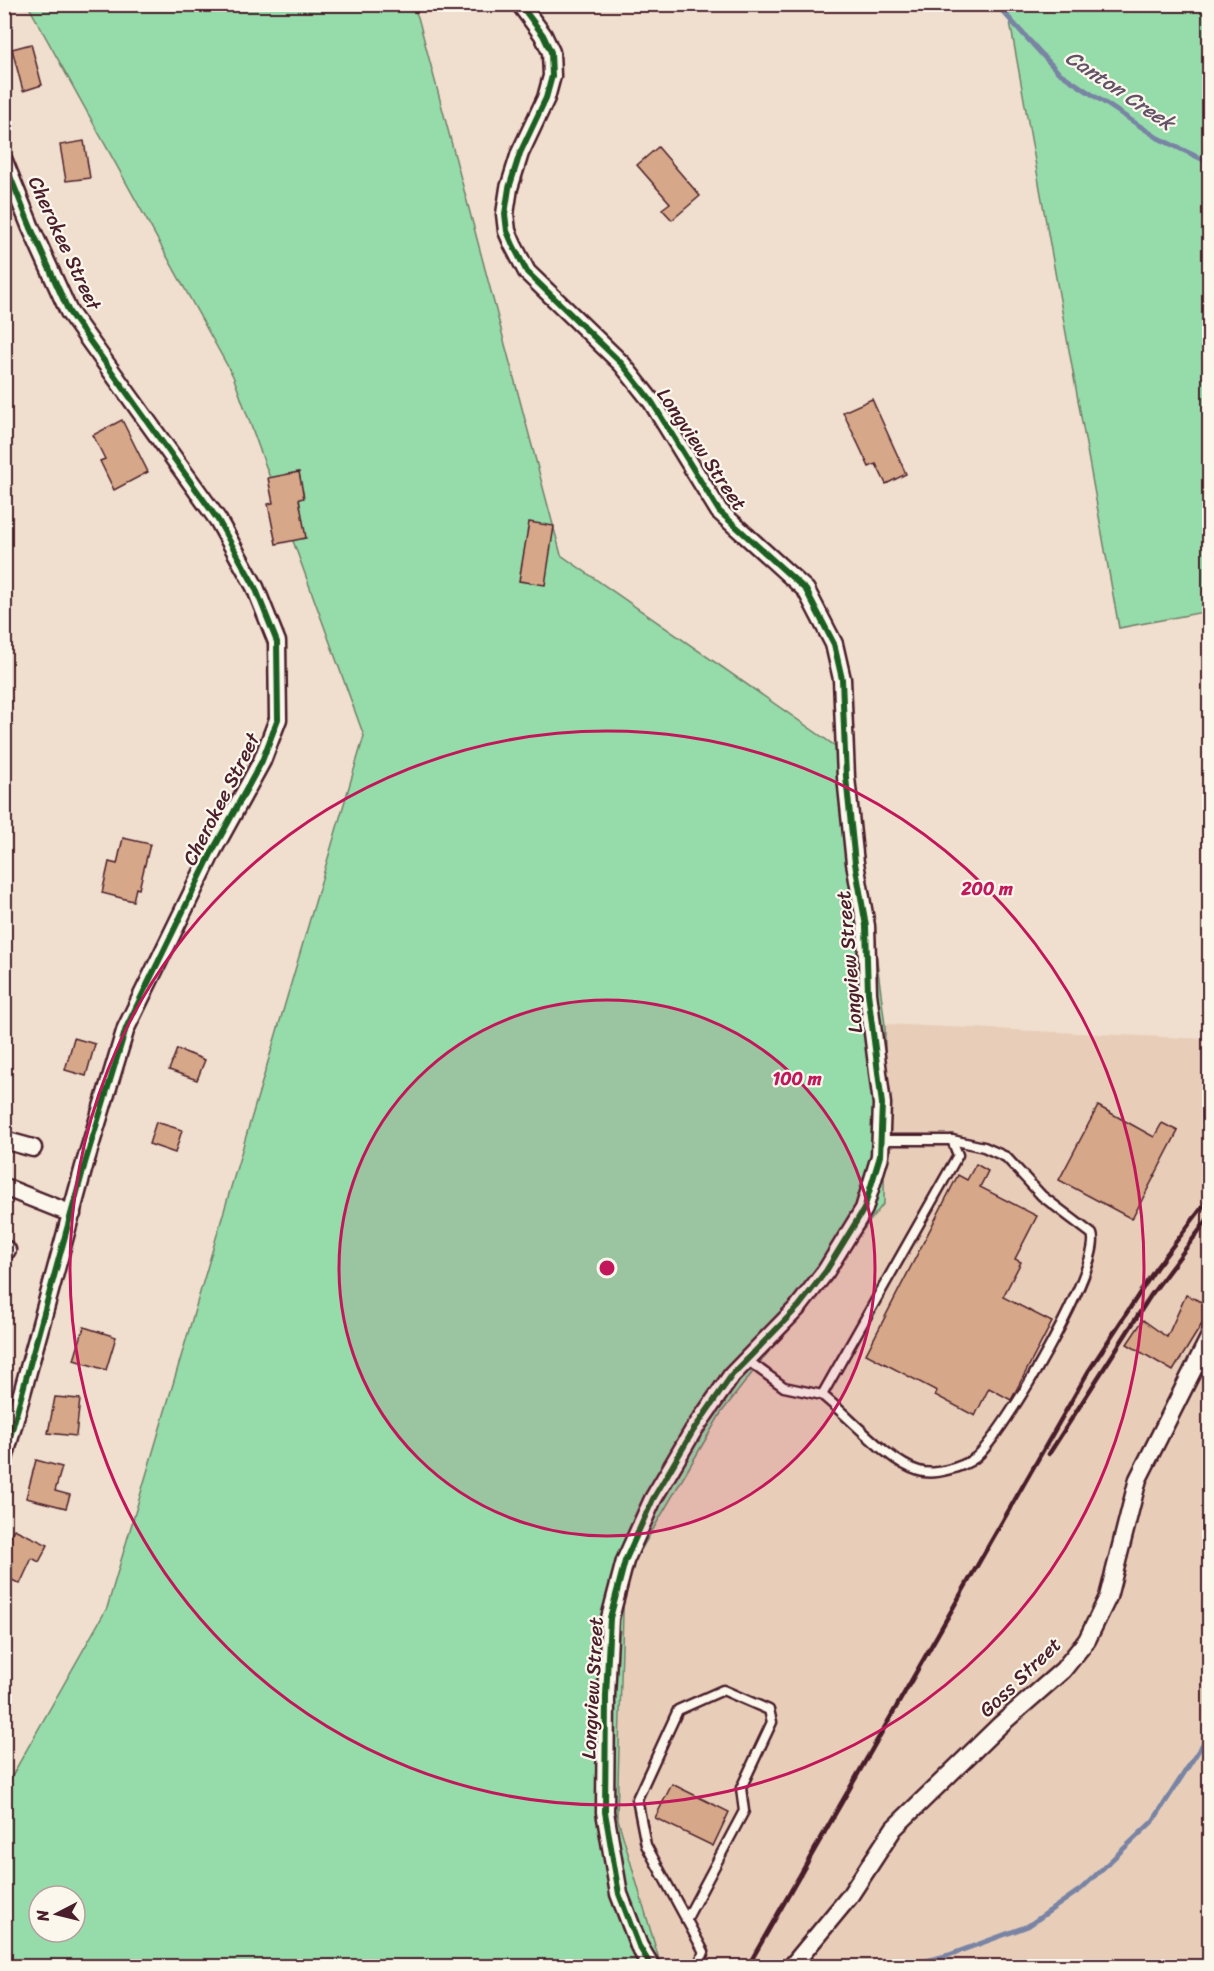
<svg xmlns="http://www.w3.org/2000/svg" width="1214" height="1971" font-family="Sriracha,sans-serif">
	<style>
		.built { fill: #e8ceb9 }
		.green { fill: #96dcaa; stroke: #707e6a; stroke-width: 1.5; fill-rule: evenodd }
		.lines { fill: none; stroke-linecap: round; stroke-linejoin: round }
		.stream { stroke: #7984a4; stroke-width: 5 }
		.building { fill: #d6a788; stroke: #4a1f2b; stroke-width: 1.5 }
		.service-casing { stroke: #4a1f2b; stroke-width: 13 }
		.minor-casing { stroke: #4a1f2b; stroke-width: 21 }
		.service { stroke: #fbf7ec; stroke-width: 8 }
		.minor { stroke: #fbf7ec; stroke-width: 16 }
		.rail { stroke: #4a1f2b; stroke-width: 4.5 }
		.cycleway-casing { stroke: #fbf7ec; stroke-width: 10 }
		.cycleway { stroke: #1b5e20; stroke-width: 6 }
		.ring { fill: none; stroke: #c2185b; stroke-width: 3 }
		.labels { text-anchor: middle; stroke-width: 4.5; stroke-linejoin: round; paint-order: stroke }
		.street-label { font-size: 20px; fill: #4a1f2b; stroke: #fbf7ec }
		.water-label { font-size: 21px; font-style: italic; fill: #625167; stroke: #fbf7ec }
		.centre { fill: #c2185b; stroke: #fbf7ec; stroke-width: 3 }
		.ring-label { font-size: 18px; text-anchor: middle; font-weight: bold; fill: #c2185b; stroke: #fbf7ec; stroke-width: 4.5; stroke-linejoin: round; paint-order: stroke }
	</style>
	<rect width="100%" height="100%" fill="#f0dfce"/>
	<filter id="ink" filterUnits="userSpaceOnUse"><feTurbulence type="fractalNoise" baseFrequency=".0167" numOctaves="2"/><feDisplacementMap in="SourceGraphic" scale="12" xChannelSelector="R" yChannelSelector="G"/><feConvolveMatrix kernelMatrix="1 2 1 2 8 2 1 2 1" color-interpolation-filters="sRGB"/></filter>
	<g filter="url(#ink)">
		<!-- built -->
		<polygon class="built" points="885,1024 1209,1039 1209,1966 661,1966 617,1816 624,1579 721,1413 884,1203"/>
		<!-- green -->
		<g class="green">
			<path d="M28,5h384l6,12 143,538 290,202 34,268 -1,178 -163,210 -97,166 -7,237 44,150h-656v-178l102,-180 257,-872 -131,-360zM39,1896h36v36h-36z"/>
			<polygon points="1007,5 1209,5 1209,611 1119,628"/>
		</g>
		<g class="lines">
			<!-- stream -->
			<g class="stream">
				<polyline points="996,4 1058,72 1158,138 1210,163"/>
				<polyline points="907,1966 949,1955 1028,1926 1081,1889 1153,1821 1210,1733"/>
			</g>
		</g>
		<!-- building -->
		<g class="building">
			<polygon points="31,44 42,85 23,91 12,49"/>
			<polygon points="84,141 90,178 66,181 60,145"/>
			<polygon points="658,147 700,196 672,220 662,209 670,203 637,165"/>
			<polygon points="872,399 906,474 886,484 876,464 869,467 843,412"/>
			<polygon points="122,420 148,472 114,490 100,461 105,459 93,435"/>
			<polygon points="299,472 304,498 299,499 306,538 276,544 268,504 273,503 268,478"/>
			<polygon points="529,522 554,526 545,585 519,581"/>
			<polygon points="123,838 150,844 139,889 136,888 133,901 102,893 109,862 117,864"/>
			<polygon points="74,1038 95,1044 86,1076 65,1070"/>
			<polygon points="177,1049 205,1060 197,1080 169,1070"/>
			<polygon points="1098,1106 1154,1137 1162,1123 1178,1131 1132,1219 1059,1180"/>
			<polygon points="156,1122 182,1130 175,1153 149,1144"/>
			<polygon points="976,1164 988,1171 980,1187 1037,1216 1015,1259 1021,1262 1003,1297 1052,1322 1011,1400 989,1388 975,1416 935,1395 937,1391 866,1354 958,1175 967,1180"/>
			<polygon points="1186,1295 1209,1305 1209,1326 1202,1324 1173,1371 1127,1344 1143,1320 1167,1337"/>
			<polygon points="84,1327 116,1337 106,1370 74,1360"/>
			<polygon points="55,1397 80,1399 76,1436 48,1433"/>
			<polygon points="36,1460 62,1467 55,1491 70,1495 66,1508 26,1498"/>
			<polygon points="14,1529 48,1545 39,1562 32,1558 20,1584 4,1576 4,1548"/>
			<polygon points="672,1784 729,1812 713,1846 655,1818"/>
		</g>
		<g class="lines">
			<!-- service casing -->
			<g class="service-casing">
				<g id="service">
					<polyline points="747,1360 784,1387 822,1395 958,1155 952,1140 882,1140"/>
					<path d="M822,1395c27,21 66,67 97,76 15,5 44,-4 56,-13 28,-22 129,-195 117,-224l-50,-38 -36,-39 -22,-10 -32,-7"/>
					<polyline points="686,1920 744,1811 741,1788 772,1722 769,1710 723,1690 678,1710 637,1799 646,1845 704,1952 698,1966"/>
				</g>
			</g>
			<!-- minor casing -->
			<g class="minor-casing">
				<g id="minor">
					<polyline points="520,4 543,35 551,52 552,76 546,98 520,153 509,188 505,214 507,231 513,245 527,272 622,364 652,402 719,511 806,590 834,644 842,679 846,777 855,863 866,926 868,993 882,1104 880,1156 864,1209 826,1271 799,1306 732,1375 693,1431 653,1499 625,1561 610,1618 606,1696 605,1812 619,1894 639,1946 651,1966"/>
					<polyline points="4,161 31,228 69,312 218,520 255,587 277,642 278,719 262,761 213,850 126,1028 85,1163 4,1459"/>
					<polyline points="4,1140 33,1148"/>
					<polyline points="4,1187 72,1214"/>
					<polyline points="4,1249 7,1250"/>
					<polyline points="792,1966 849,1897 894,1828 1000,1725 1063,1670 1087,1640 1108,1597 1138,1479 1210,1336"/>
				</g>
			</g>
			<!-- service -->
			<use href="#service" class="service"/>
			<!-- minor -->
			<use href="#minor" class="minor"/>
			<!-- rail -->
			<g class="rail">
				<polyline points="1049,1454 1151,1295 1210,1216"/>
				<polyline points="748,1966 1088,1372 1156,1268 1210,1197"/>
			</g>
			<!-- cycleway casing -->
			<g class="cycleway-casing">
				<g id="cycleway">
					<polyline points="520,4 543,35 551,52 552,76 546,98 520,153 509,188 505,214 507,231 513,245 527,272 622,364 652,402 719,511 806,590 834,644 842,679 846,777 855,863 866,926 868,993 882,1104 880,1156 864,1209 826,1271 799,1306 732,1375 693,1431 653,1499 625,1561 610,1618 606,1696 605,1812 619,1894 639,1946 651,1966"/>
					<polyline points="4,161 31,228 69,312 218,520 255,587 277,642 278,719 262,761 213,850 126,1028 85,1163 4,1459"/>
				</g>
			</g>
			<!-- cycleway -->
			<use href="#cycleway" class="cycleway"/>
		</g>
	</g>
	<!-- distance rings -->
	<circle cx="607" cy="1268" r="268" fill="#c2185b" fill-opacity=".12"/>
	<g class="ring">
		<circle cx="607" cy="1268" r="268"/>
		<circle cx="607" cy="1268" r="537"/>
	</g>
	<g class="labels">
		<!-- street labels -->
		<g class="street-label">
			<text transform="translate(65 243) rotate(65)" y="7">Cherokee Street</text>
			<text transform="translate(702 449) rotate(56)" y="7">Longview Street</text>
			<text transform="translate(221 799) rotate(-63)" y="7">Cherokee Street</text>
			<text transform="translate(849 962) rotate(-95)" y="7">Longview Street</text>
			<text transform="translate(1020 1677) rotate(-44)" y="7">Goss Street</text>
			<text transform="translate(592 1688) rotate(-87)" y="7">Longview Street</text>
		</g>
		<!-- water labels -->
		<g class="water-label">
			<text transform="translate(1120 90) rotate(34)" y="7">Canton Creek</text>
		</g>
	</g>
	<circle cx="607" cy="1268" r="9" class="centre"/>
	<g class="ring-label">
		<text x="987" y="895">200 m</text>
		<text x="797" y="1085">100 m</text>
	</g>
	<!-- margin -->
	<rect width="1214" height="1971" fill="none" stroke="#fbf7ec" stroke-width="24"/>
	<rect x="12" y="12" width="1190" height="1947" fill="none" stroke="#4a1f2b" stroke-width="2" filter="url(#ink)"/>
	<!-- north arrow -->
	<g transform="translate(57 1914) rotate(263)"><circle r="28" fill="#fbf7ec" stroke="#b4a19f" stroke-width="1.5"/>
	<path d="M0-4.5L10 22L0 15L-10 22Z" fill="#4a1f2b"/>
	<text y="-9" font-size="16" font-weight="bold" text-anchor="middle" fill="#4a1f2b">N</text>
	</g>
</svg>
